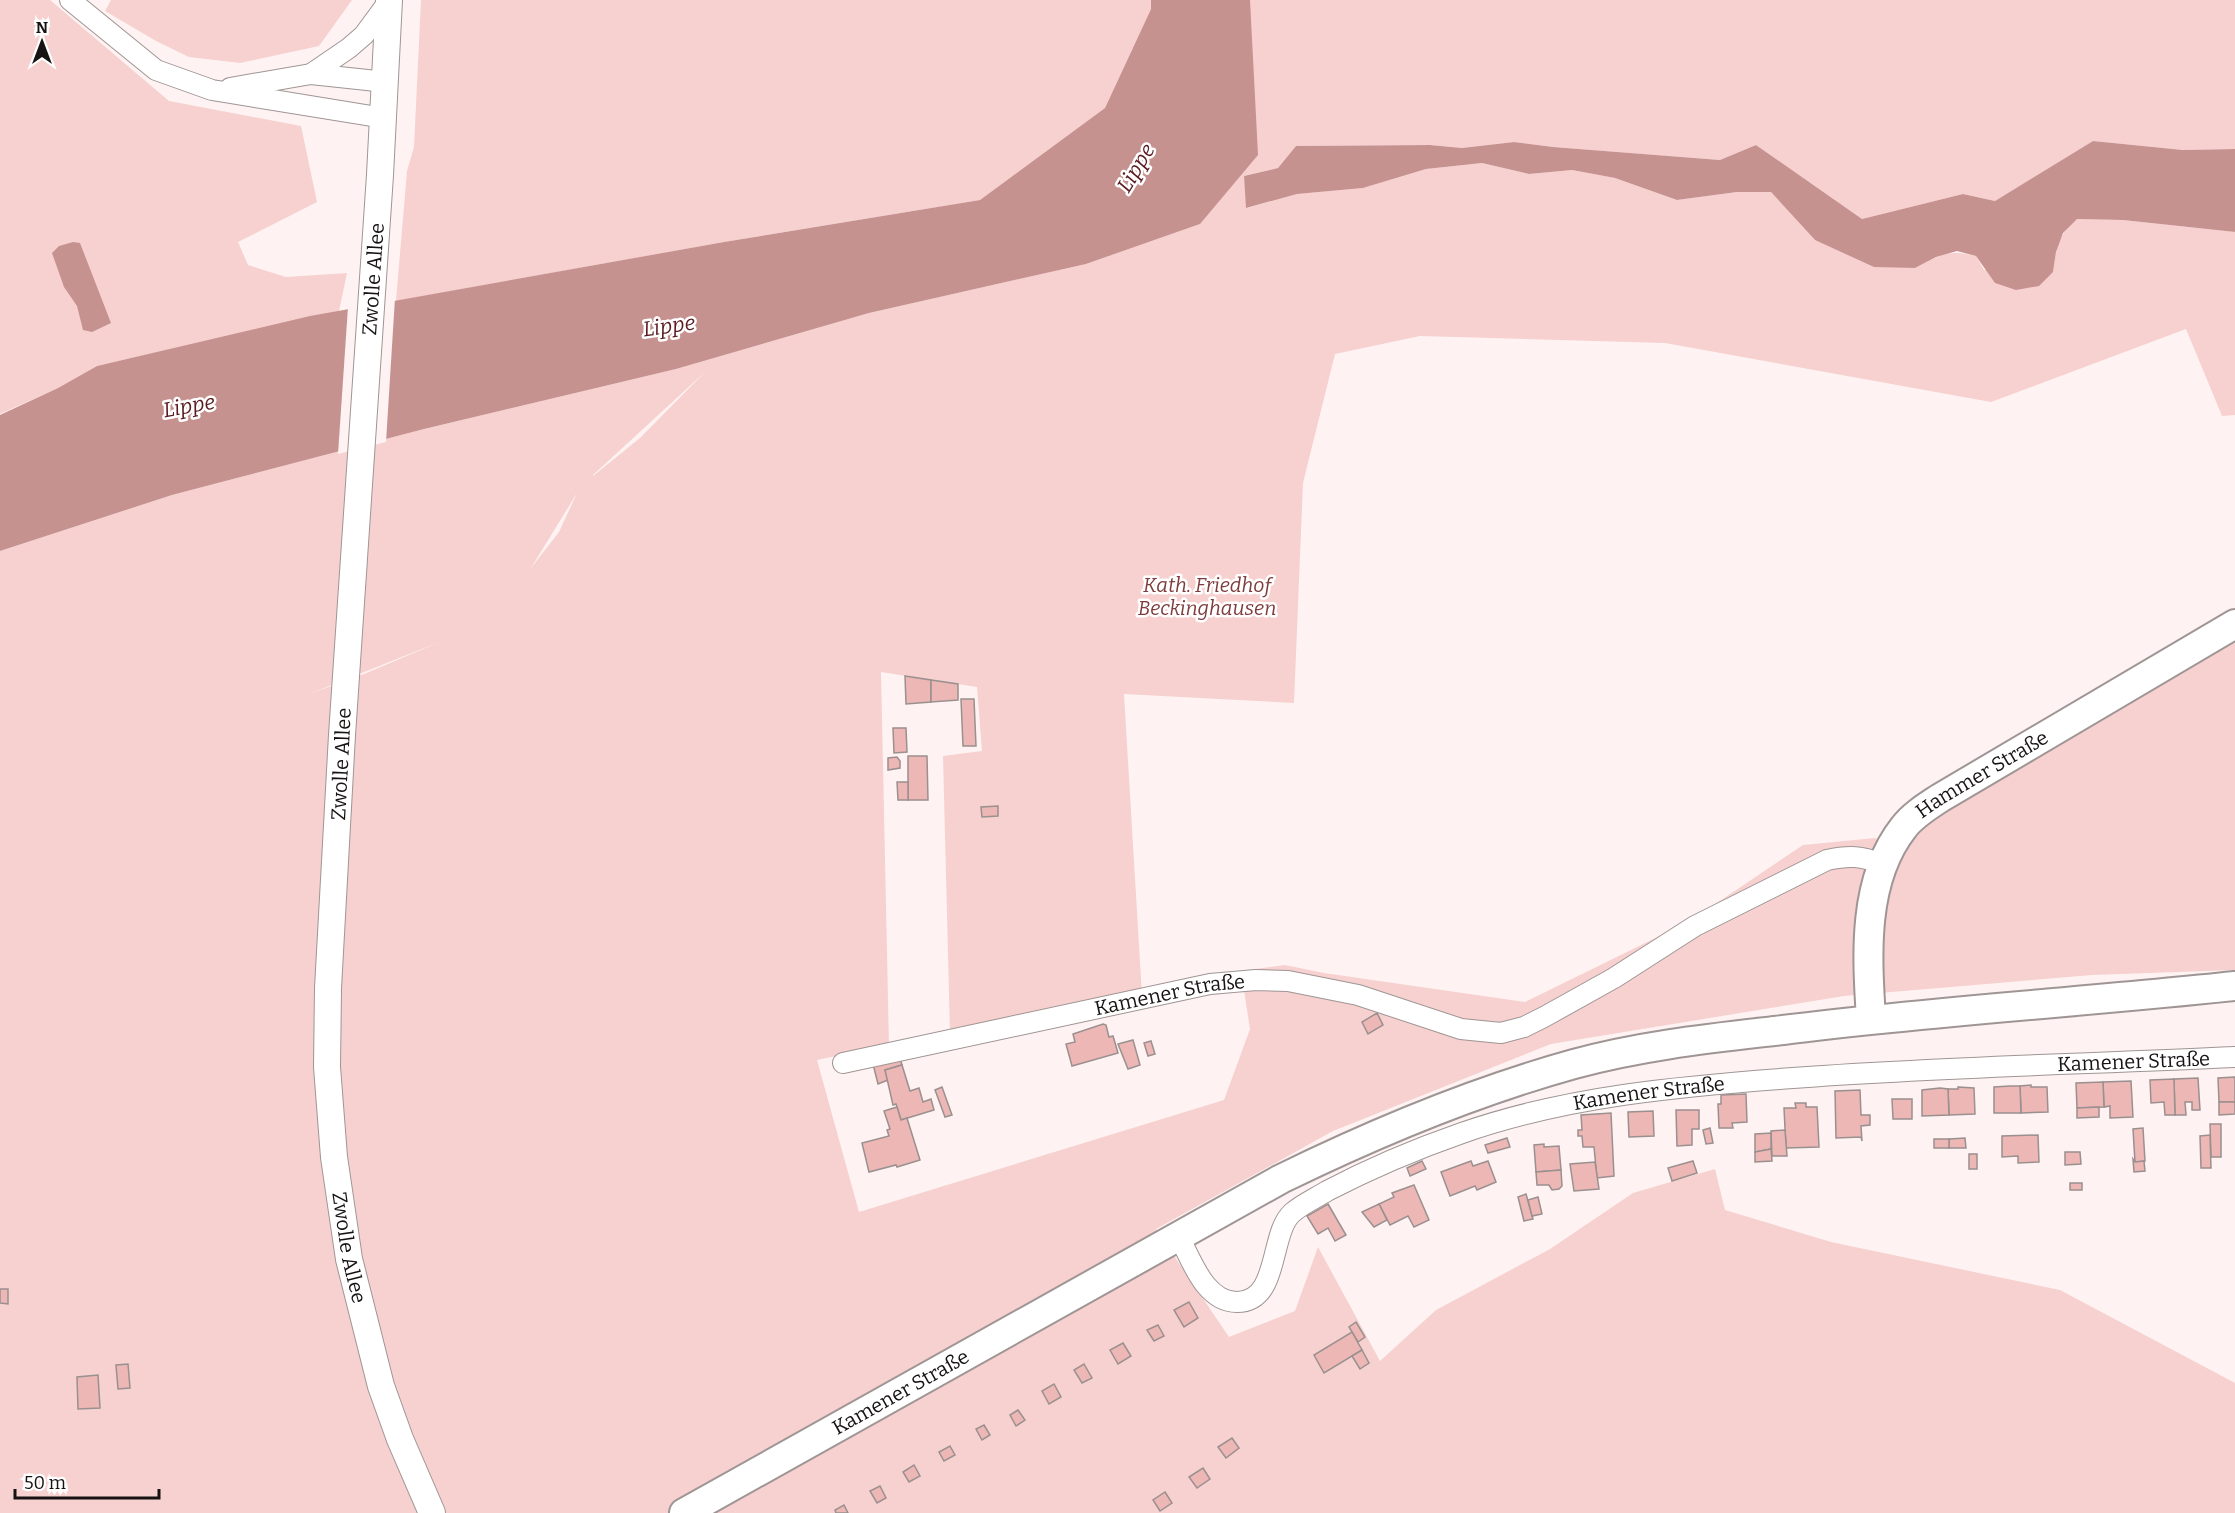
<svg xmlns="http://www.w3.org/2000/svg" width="2235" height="1513" font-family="Bitter,serif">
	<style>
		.green { fill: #f6d1d0; fill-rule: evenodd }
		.water { fill: #c69290 }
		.pier { fill: #fef3f2 }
		.building { fill: #edb7b5; stroke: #9a908f; stroke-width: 1.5 }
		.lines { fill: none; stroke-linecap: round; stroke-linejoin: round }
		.minor-casing { stroke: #9f9594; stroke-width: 22 }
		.tertiary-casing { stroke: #9f9594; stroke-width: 28 }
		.secondary-casing { stroke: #9f9594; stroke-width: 32 }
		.minor { stroke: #fff; stroke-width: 20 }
		.tertiary { stroke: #fff; stroke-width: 26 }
		.secondary { stroke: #fff; stroke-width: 28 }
		.labels { text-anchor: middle; stroke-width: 5; stroke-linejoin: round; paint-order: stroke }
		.street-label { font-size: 20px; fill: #171313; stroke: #fff }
		.park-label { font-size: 20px; font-style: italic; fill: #7f3c3d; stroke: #fff }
		.water-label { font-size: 21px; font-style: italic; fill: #59191d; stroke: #fff }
	</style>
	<rect width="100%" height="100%" fill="#fef3f2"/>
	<!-- green -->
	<g class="green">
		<polygon points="0,0 50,0 169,101 301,126 317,202 238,242 248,265 286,277 347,273 339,311 97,366 58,388 0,414"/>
		<polygon points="111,0 352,0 319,46 240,63 189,57 156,41 105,11"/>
		<polygon points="421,0 1151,0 1151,9 1105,108 980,200 724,242 396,301 407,171 414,147"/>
		<path d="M1250,0h985v149l-52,1 -90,-9 -98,60 -32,-7 -101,25 -106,-74 -36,15 -167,-13 -39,-5 -52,6 -32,-3 -134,1 -18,22 -34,8 3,32 50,-14 66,-6 63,-19 56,-6 47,11 43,-4 43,8 62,22 60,-8h34l44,48 100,28c25,-13 33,-19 61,-12l8,14 69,2c4,-26 4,-34 23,-53l47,1 112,12v183l-13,1 -36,-87 -195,73 -326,-59 -245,-7 -85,18 -32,129 -9,220 -170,-9 18,301 -192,39 -7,-278 39,-5 -5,-64 -96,-15 8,373 -72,15 42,152 365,-112 26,-71 -9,-58 44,-6 39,8 201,29 165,-81 113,-76 72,-7 16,9 14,-21 330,-202v346l-143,5 -248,21 -293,48 -218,87 -177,98 73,108 66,-26 23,-64 62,114 56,-51 114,-61 83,-56 82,-24 10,41 106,32 229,48 175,93v130h-2235v-962l172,-56 252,-66 252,-60 193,-56 217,-49 114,-40zM705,372l-65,66 -47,38v-1zM577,493l-18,39 -28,36zM442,641l-78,33 -55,20z"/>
	</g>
	<!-- water -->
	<g class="water">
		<polygon points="1151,0 1250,0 1258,155 1200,224 1086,264 869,313 676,369 424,429 172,495 0,551 0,415 58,388 97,366 310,316 724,242 980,200 1105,108 1151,9"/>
		<polygon points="2093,141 2183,150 2235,149 2235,232 2123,220 2077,219 2063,233 2056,252 2053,272 2039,286 2016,290 1995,283 1976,256 1957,251 1936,257 1915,268 1874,267 1815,240 1771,192 1737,192 1677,200 1615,178 1572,170 1529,174 1482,163 1426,169 1363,188 1297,194 1246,208 1244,176 1278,168 1296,146 1430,145 1462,148 1514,142 1553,147 1720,160 1756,145 1862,219 1963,194 1995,201"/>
		<polygon points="73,242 80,243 111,323 92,332 83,330 77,306 64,287 52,253 59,246"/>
	</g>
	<!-- pier -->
	<polygon class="pier" points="395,298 386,442 338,454 348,307"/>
	<!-- building -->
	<g class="building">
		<polygon points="905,676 931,680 931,702 906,704"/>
		<polygon points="931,680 958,684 958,700 931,702"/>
		<polygon points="961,699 974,699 976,746 963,746"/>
		<polygon points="893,728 906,728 907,752 894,753"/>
		<polygon points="908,756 927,756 928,800 908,800"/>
		<polygon points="897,757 900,761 900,768 888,770 888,758"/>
		<polygon points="897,782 908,782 908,800 898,800"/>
		<polygon points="998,806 998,816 982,817 981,807"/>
		<polygon points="1377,1013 1383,1025 1368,1034 1362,1022"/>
		<polygon points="1103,1024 1106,1025 1109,1037 1113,1036 1118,1053 1072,1066 1066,1044 1075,1042 1073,1034"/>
		<polygon points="1133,1040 1140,1065 1128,1069 1118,1044"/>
		<polygon points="1151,1041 1155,1054 1148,1056 1144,1043"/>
		<polygon points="900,1058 902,1065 885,1070 888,1080 878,1084 873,1064"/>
		<polygon points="902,1065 910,1091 919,1088 923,1102 931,1099 934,1110 901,1120 896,1104 893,1105 885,1070"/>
		<polygon points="2235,1077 2235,1102 2219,1102 2218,1078"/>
		<polygon points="2198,1078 2200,1110 2192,1110 2192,1102 2185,1102 2186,1115 2175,1115 2174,1079"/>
		<polygon points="2174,1079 2175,1115 2165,1115 2164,1102 2151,1103 2150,1080"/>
		<polygon points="2131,1081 2133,1117 2110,1118 2110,1106 2104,1107 2103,1082"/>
		<polygon points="2103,1082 2104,1107 2077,1108 2076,1083"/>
		<polygon points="2031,1085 2031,1087 2047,1087 2048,1112 2021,1113 2020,1086"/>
		<polygon points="2010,1086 2020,1086 2021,1113 1994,1113 1994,1087"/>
		<polygon points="942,1087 952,1115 945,1117 935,1090"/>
		<polygon points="1958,1087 1974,1088 1975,1114 1949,1115 1948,1089 1958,1089"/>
		<polygon points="1940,1088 1948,1089 1949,1115 1922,1116 1922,1090"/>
		<polygon points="1860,1090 1861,1115 1870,1115 1870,1125 1861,1126 1862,1141 1861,1137 1836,1138 1835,1091"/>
		<polygon points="1746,1094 1747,1122 1732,1123 1733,1128 1719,1128 1718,1104 1721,1104 1721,1095"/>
		<polygon points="1892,1099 1912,1099 1912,1119 1893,1119"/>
		<polygon points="2219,1102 2235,1102 2235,1114 2219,1115"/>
		<polygon points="1795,1103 1806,1103 1806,1107 1817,1107 1819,1147 1786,1148 1784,1108 1796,1108"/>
		<polygon points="897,1107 901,1120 907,1118 920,1160 897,1167 896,1165 869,1172 862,1143 889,1136 887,1130 890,1129 884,1111"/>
		<polygon points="2099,1107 2099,1117 2077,1118 2077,1108"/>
		<polygon points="1676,1110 1699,1110 1699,1129 1692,1129 1692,1145 1677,1146"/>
		<polygon points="1653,1111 1654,1136 1629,1137 1628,1112"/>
		<polygon points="1611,1113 1614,1176 1597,1178 1594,1147 1583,1147 1582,1136 1578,1136 1578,1130 1582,1130 1581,1115"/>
		<polygon points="2210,1124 2221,1124 2221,1157 2211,1157"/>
		<polygon points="1710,1128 1713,1143 1706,1144 1703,1130"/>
		<polygon points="2143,1128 2145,1161 2135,1162 2133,1129"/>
		<polygon points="1785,1130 1787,1156 1772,1156 1771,1131"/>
		<polygon points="1771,1133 1771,1149 1755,1152 1755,1134"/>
		<polygon points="2038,1135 2039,1162 2018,1163 2018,1156 2002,1157 2002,1136"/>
		<polygon points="2210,1135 2211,1168 2201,1168 2200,1136"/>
		<polygon points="1507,1138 1510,1147 1488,1153 1485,1145"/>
		<polygon points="1965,1138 1966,1148 1949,1148 1949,1139"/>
		<rect x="1934" y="1139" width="15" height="9"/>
		<polygon points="1544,1144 1544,1147 1559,1146 1561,1170 1536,1172 1534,1145"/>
		<polygon points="1771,1149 1772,1161 1755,1162 1755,1152"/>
		<polygon points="2065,1152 2080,1152 2081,1164 2065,1165"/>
		<rect x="1969" y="1154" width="8" height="15"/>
		<polygon points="2133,1159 2135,1162 2144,1161 2145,1171 2134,1172"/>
		<polygon points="1422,1161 1426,1169 1410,1176 1407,1168"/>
		<polygon points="1471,1161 1473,1166 1488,1161 1496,1182 1477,1190 1475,1186 1450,1196 1441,1172"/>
		<polygon points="1693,1161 1697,1173 1672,1181 1668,1168"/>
		<polygon points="1595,1162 1599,1189 1574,1191 1570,1164"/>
		<polygon points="1561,1170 1562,1186 1559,1189 1552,1190 1549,1185 1537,1185 1536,1172"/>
		<rect x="2070" y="1183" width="12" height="7"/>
		<polygon points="1414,1185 1429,1220 1414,1227 1408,1216 1390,1225 1379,1204 1394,1197 1392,1193"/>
		<polygon points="1526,1194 1533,1219 1524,1221 1518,1197"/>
		<polygon points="1538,1197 1542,1214 1532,1216 1528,1200"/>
		<polygon points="1328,1204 1346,1235 1335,1241 1328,1228 1318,1234 1307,1216"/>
		<polygon points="1379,1204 1387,1220 1374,1227 1362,1212"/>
		<polygon points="0,1289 8,1289 8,1304 0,1303"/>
		<polygon points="1189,1302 1198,1318 1184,1327 1174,1310"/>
		<polygon points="1356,1322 1365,1337 1358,1342 1349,1327"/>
		<polygon points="1158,1325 1164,1336 1154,1341 1147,1330"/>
		<polygon points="1352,1332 1362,1350 1324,1373 1314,1355"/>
		<polygon points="1123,1343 1131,1356 1118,1364 1110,1350"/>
		<polygon points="1362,1350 1369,1363 1360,1369 1352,1356"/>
		<polygon points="128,1364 130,1388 118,1389 116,1365"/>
		<polygon points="1084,1364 1092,1378 1082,1383 1074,1370"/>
		<polygon points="98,1375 100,1408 78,1409 77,1377"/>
		<polygon points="1054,1384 1061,1397 1049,1404 1042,1391"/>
		<polygon points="1018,1410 1025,1420 1016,1426 1010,1415"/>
		<polygon points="984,1425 990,1435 982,1440 976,1429"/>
		<polygon points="1232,1438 1239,1448 1226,1458 1218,1447"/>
		<polygon points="950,1446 955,1455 944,1461 939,1452"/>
		<polygon points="914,1465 920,1476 909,1482 903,1472"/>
		<polygon points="1203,1468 1210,1479 1197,1488 1189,1477"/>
		<polygon points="880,1486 886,1498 877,1503 870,1491"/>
		<polygon points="1165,1492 1172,1503 1160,1511 1153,1500"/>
		<polygon points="844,1505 848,1513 836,1513 835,1510"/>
	</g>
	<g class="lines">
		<!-- minor casing -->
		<g class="minor-casing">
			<g id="minor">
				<polyline points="70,0 156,70 212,90 384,118"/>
				<polyline points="311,74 349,48 364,35 389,1"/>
				<polyline points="230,88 311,74 386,82"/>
				<path id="s1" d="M843,1063l367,-79 46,-4 32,1 70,14 103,34 40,4 23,-6 20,-10 70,-39 81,-52 132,-66c23,-5 34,-4 56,4"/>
				<path id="s2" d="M1178,1235c13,23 26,67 59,67 43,0 32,-68 55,-89 10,-9 24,-15 35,-22 44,-23 89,-42 135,-58 105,-37 221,-47 331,-55 147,-11 295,-14 442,-21"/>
			</g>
		</g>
		<!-- tertiary casing -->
		<g class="tertiary-casing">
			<g id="tertiary">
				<path id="s3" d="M389,0l-9,175 -38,560 -14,253 -1,79 7,90 15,102 32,127 19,53 32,74"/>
			</g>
		</g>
		<!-- secondary casing -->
		<g class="secondary-casing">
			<g id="secondary">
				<path id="s4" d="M1871,1019c-4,-64 -9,-139 33,-192 9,-12 24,-21 36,-29l295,-174"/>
				<path id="s5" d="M684,1513l597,-334c94,-46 192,-87 293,-115 69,-19 140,-26 209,-34 151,-19 302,-28 452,-44"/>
			</g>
		</g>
		<!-- minor -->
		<use href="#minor" class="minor"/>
		<!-- tertiary -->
		<use href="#tertiary" class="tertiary"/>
		<!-- secondary -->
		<use href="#secondary" class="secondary"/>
	</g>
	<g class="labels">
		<!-- street labels -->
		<g class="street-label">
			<text transform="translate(373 279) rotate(-86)" y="7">Zwolle Allee</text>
			<text transform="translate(341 764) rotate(-87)" y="7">Zwolle Allee</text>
			<text dy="7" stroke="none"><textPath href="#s4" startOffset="294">Hammer Straße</textPath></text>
			<text dy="7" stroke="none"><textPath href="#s1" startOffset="334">Kamener Straße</textPath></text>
			<text dy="7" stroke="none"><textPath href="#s2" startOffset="1072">Kamener Straße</textPath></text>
			<text dy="7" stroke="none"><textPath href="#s2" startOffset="586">Kamener Straße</textPath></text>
			<text dy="7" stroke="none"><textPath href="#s3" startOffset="1251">Zwolle Allee</textPath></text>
			<text dy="7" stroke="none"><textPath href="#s5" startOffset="248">Kamener Straße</textPath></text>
		</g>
		<!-- park labels -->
		<g class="park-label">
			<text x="1207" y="592">Kath. Friedhof<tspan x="1207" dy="23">Beckinghausen</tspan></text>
		</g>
		<!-- water labels -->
		<g class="water-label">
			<text transform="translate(1136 168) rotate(-59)" y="7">Lippe</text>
			<text transform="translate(669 326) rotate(-8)" y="7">Lippe</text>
			<text transform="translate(189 406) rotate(-10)" y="7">Lippe</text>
		</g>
	</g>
	<!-- north arrow -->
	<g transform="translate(42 42)" stroke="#ffffff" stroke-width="4.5" paint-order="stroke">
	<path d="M0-4.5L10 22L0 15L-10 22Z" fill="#171313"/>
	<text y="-9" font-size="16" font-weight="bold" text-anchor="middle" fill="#171313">N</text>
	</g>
	<!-- scale -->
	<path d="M15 1489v9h144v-9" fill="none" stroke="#171313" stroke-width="3"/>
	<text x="24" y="1489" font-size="18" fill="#171313" stroke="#ffffff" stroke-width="4.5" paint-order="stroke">50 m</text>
</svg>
